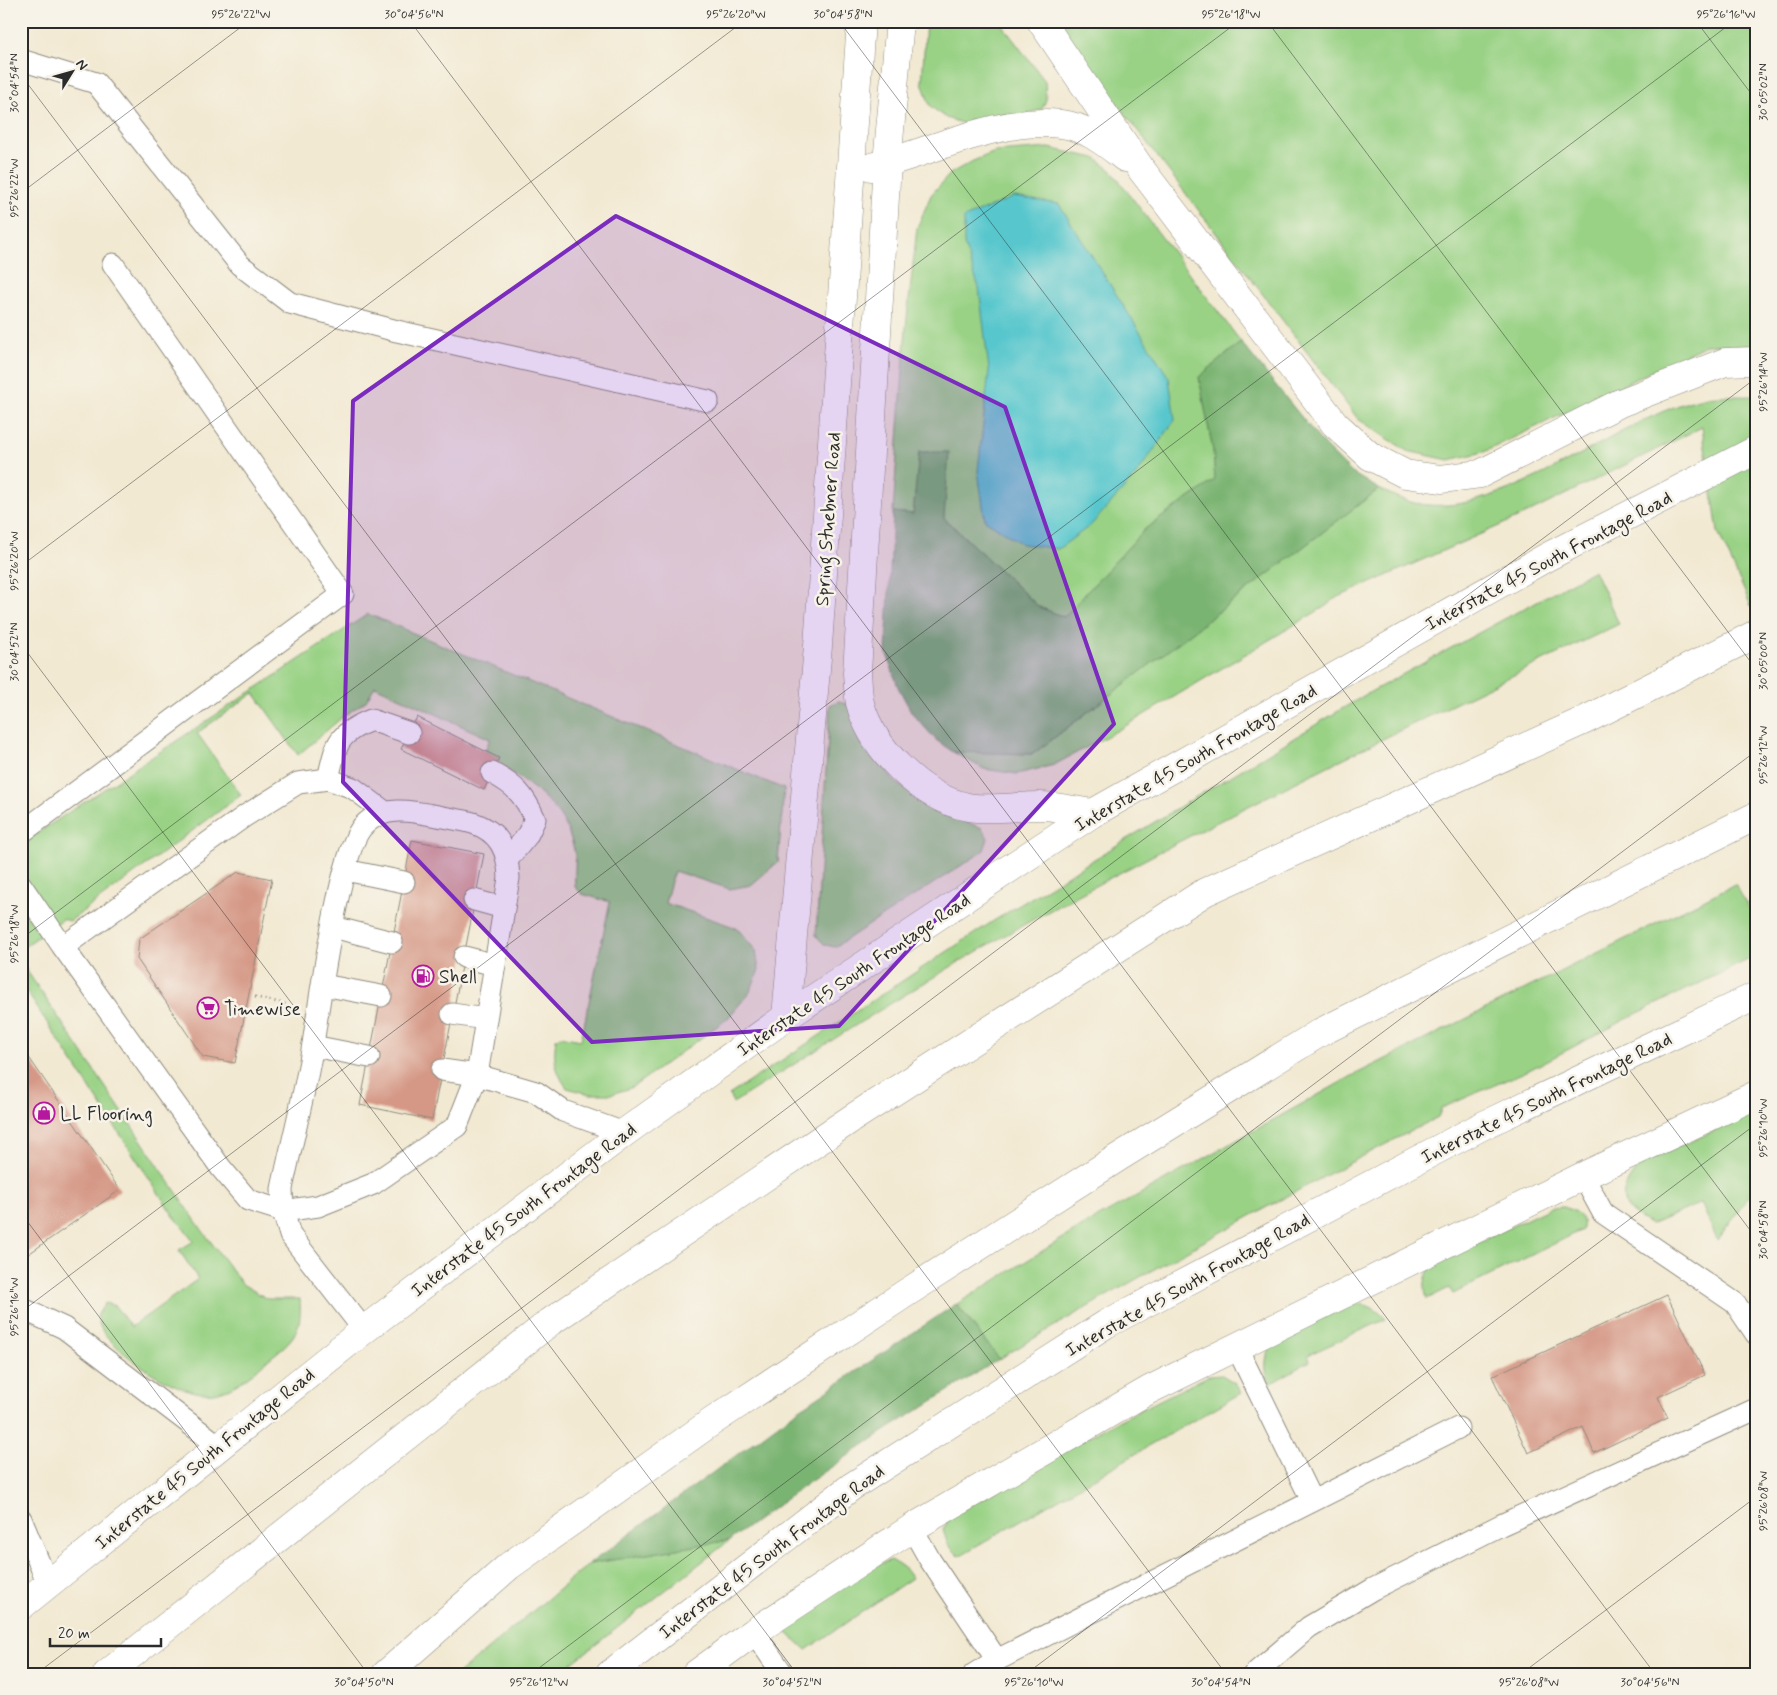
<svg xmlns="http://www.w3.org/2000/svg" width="1777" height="1695" font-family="Mynerve,sans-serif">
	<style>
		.green { fill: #99d285; stroke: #627e58 }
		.forest { fill: #7ab472; stroke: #52704e }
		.water { fill: #59c7cd; stroke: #42797c }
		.building { fill: #d59886 }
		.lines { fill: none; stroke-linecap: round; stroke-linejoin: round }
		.lane-casing { stroke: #8e8a7e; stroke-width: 23 }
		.secondary-casing { stroke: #8e8a7e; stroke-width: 29 }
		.highway-casing { stroke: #8e8a7e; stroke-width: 29 }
		.path { stroke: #8e8a7e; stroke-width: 3; stroke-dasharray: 1 4; stroke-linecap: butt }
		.lane { stroke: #fff; stroke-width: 21 }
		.secondary { stroke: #fff; stroke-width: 28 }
		.highway { stroke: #fff; stroke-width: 28 }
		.marked { fill: #7b2cbf; fill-opacity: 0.2; stroke: #7b2cbf; stroke-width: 4; stroke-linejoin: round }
		.ticks { fill: none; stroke: #2b2b2b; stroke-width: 1; stroke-opacity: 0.45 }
		.labels { text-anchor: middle; stroke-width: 5; stroke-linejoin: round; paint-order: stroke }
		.street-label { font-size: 19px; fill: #2b2b2b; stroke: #f7f3e8 }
		.poi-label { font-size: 19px; fill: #2b2b2b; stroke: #f7f3e8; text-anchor: start }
		.neatline { fill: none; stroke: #2b2b2b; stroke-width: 2 }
		.ticks-label { font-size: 12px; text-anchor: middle; fill: #2b2b2b }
	</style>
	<rect width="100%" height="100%" fill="#f7f3e8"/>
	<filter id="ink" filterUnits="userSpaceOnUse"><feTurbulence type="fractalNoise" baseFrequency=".02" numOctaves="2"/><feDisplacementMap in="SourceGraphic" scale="10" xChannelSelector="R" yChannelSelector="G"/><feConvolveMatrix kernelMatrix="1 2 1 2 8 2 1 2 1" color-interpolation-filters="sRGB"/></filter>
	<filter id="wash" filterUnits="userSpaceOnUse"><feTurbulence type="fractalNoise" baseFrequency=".0096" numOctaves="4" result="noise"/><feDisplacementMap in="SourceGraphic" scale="20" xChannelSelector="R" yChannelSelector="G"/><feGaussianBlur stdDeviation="1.12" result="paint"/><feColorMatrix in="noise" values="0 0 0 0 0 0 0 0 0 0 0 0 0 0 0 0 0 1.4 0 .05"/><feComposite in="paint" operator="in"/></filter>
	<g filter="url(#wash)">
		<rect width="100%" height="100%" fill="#f2e9d2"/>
		<!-- green -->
		<g class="green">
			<polygon points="926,21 999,21 1045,81 1046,100 1042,109 1028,114 965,124 946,118 930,106 922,82"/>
			<polygon points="1054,21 1756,21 1756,346 1706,345 1484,452 1449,460 1407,451 1358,419"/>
			<polygon points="1049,148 1095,158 1111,170 1241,342 1199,377 1213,451 1215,480 1145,529 1064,617 1039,607 944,518 893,512 906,327 917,228 931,195 951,173 973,161 995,152"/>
			<path d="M1752,396l4,2v219l-38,-85 -16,-105 -176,87 -192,85 -8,7 -204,122 -68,37 -37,9 -33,-5 -31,-17 80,2 346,-265c9,4 18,9 28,12 90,28 209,-84 296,-103 15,-4 33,-1 49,-2z"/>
			<path d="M1594,570l25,54c-196,95 -392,189 -583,294 -104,57 -203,122 -303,185l-4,-8 266,-175 158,-97 212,-128z"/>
			<path d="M368,614l416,175 -6,73 -27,23 -21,4 -56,-18 -9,32 72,25 19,23 3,19 -9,22 -23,27 -94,68 -21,7h-22l-23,-6c-12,-17 -14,-29 -11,-49l4,-3 21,4 29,-138 -28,-8 -7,-7c-1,-11 1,-22 0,-32 -7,-45 -41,-70 -79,-91l3,-6 -14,-7 5,-12 -115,-53 -9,15 -21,14 -47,40 -44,-62 -57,40 44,62 -171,126 -7,-2 -42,30v-105z"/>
			<polygon points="839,701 848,705 893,780 936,811 982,828 988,838 984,850 976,856 835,947 825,945 816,936 830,705"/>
			<path d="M1735,884l21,36v36l-118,57 -109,57 -87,38 -4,9c-149,77 -296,156 -439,242l-42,-55 124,-77 271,-151z"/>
			<path d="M21,962l181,268 40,54 26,15h32c2,33 -6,40 -31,60 -14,12 -28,26 -47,32 -34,13 -98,-32 -118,-58 -4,-4 -5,-11 -7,-17l8,-13 10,3 16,21 67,-48 -19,-29 15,-9 -21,-26 -152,-232z"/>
			<path d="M1756,1111v76l-39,53 -16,-37 -50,22c-33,-18 -36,-30 -11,-60z"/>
			<path d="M1563,1207c10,3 25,9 19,23l-129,64 -4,-6 -22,11c-4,-14 -3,-22 6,-35l117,-56z"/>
			<path d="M1353,1303c15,1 22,5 33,16l-78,36 2,6 -40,23c-5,-11 -6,-22 -1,-34 5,-13 68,-39 84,-47z"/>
			<polygon points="1222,1375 1235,1383 1241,1393 959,1556 948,1545 943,1530 949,1518 1104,1428 1208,1376"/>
			<polygon points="730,1540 558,1674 458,1674 589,1564"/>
			<polygon points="891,1560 903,1567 912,1578 806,1650 786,1631 789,1621 873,1566"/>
		</g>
		<!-- forest -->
		<g class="forest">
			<polygon points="1241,342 1324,445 1352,473 1379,489 1033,754 953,752 936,740 912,713 898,687 886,651 893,512 913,514 919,452 949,452 944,518 1039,607 1064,617 1145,529 1215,480 1213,451 1199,377"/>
			<polygon points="956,1304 999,1359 880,1434 808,1483 730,1540 589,1564 788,1417"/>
		</g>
		<!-- water -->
		<polygon class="water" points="1014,197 1059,204 1169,378 1175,420 1136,475 1091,525 1058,549 1022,544 985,520 978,471 989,370 979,288 964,244 964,218"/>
		<g id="blocks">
			<!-- building -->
			<g class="building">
				<polygon points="417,717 499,758 484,790 401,749"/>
				<polygon points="412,840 484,854 432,1120 360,1105"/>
				<polygon points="238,872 272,879 235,1063 203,1057 137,959 139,939"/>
				<polygon points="21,1046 120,1190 27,1255 21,1247"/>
				<polygon points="1667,1295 1705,1375 1658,1397 1668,1418 1594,1453 1583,1427 1528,1453 1492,1376"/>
			</g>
		</g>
	</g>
	<g filter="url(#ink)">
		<use href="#blocks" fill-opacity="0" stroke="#8e8a7e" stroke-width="1"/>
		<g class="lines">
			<!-- lane casing -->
			<g class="lane-casing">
				<g id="lane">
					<polyline points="21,60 96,83 240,265 290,303 397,331 708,401"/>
					<path d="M492,773c24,13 32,22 43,46l-8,17 -19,23"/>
					<path d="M328,779c8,-34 8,-45 43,-59l38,13"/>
					<polyline points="385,812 353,788 342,784 328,779 298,783 245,816 63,947 221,1168 248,1200 283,1211 318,1206 373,1184 457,1126 477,1075 442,1070"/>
					<polyline points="21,833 343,594 113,264"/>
					<polyline points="345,870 404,882"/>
					<polyline points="21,885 63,947"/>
					<polyline points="474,900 503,908"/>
					<polyline points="333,927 392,942"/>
					<polyline points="464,957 495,965"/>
					<polyline points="323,985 381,996"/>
					<polyline points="452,1014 485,1019"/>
					<polyline points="313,1046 369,1057"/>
					<polyline points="1583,1176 1603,1213 1735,1303 1756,1334"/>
					<polyline points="21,1308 64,1328 219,1446"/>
					<path d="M364,1330l-74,-95 -7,-24 -1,-22c10,-48 23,-96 31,-145 6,-39 27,-197 51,-219 22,-22 52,-13 79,-8 10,2 21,3 30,6 27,9 35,28 36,55l-32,197 59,17 27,19 61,22"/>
					<polyline points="1236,1346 1312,1501"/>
					<polyline points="21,1519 48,1584"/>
					<polyline points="912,1528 930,1560 997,1660"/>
					<polyline points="754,1632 783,1674"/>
					<polyline points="974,1674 997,1660 1458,1428"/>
					<polyline points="1254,1674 1309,1627 1373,1589 1501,1525 1756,1409"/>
				</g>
			</g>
			<!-- secondary casing -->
			<g class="secondary-casing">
				<g id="secondary">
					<path d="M900,21l-13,142 -30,510c1,10 1,21 3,30 12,46 62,95 108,104 24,4 48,-1 72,-1 18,0 36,5 53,7"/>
					<polyline points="1041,21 1141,169 1335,424 1370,456 1405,474 1441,479 1480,474 1620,403 1725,362 1756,361"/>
					<path d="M871,167c62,-15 125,-50 190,-43 24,2 46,20 64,34"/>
					<polyline points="786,1017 818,646 861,21"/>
					<polyline points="21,1606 364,1330 624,1133 786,1017 1093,813 1547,557 1756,450"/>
					<polyline points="610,1674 851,1487 1106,1324 1484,1125 1756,996"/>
					<polyline points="696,1674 754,1632 912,1528 1149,1390 1583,1176 1756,1095"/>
				</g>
			</g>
			<!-- highway casing -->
			<g class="highway-casing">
				<g id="highway">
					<polyline points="107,1674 550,1322 851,1119 1205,892 1585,720 1756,634"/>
					<polyline points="386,1674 509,1566 710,1423 906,1293 1119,1157 1321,1032 1756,816"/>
				</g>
			</g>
			<!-- path -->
			<polyline class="path" points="255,997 289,1005"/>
			<!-- lane -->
			<use href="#lane" class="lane"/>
			<!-- secondary -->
			<use href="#secondary" class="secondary"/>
			<!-- highway -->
			<use href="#highway" class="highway"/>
		</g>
	</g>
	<!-- marked area -->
	<path class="marked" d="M616,216l389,191 109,317 -275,302 -247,16 -249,-260 10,-381z"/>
	<!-- ticks -->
	<path class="ticks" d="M410,21l1245,1653M839,21l917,1217M1267,21l489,648M1696,21l60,79M21,75l1205,1599M21,193l228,-172M21,566l723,-545M21,644l776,1030M21,939l1218,-918M21,1213l347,461M21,1312l1713,-1291M36,1674l1720,-1296M531,1674l1225,-923M1026,1674l730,-550M1521,1674l235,-177"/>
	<!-- icons -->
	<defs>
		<g id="fuel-ring" transform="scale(1.125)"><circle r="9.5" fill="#f7f3e8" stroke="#b5179e" stroke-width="1.5"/><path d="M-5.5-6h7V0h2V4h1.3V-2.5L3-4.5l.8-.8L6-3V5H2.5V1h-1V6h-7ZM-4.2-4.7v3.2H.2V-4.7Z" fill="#b5179e"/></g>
		<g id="supermarket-ring" transform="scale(1.125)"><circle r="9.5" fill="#f7f3e8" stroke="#b5179e" stroke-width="1.5"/><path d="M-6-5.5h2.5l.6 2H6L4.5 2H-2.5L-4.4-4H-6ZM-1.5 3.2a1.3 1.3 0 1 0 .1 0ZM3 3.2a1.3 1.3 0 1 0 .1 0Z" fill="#b5179e"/></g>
		<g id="shop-ring" transform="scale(1.125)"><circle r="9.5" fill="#f7f3e8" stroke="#b5179e" stroke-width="1.5"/><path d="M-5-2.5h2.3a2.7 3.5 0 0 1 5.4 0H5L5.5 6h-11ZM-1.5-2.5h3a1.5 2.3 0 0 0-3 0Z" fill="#b5179e"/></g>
	</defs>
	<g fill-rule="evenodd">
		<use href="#fuel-ring" x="423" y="976"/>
		<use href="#supermarket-ring" x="208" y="1008"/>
		<use href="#shop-ring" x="44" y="1113"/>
	</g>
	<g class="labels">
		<!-- street labels -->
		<g class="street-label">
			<text transform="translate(827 519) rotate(-86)" y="7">Spring Stuebner Road</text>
			<text transform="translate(1548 560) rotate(-28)" y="7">Interstate 45 South Frontage Road</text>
			<text transform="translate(1195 757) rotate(-30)" y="7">Interstate 45 South Frontage Road</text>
			<text transform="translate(853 974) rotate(-34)" y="7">Interstate 45 South Frontage Road</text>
			<text transform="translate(1546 1097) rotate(-26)" y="7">Interstate 45 South Frontage Road</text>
			<text transform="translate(523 1209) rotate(-37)" y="7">Interstate 45 South Frontage Road</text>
			<text transform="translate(1187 1284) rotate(-29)" y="7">Interstate 45 South Frontage Road</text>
			<text transform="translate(204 1458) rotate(-39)" y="7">Interstate 45 South Frontage Road</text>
			<text transform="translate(771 1551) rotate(-37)" y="7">Interstate 45 South Frontage Road</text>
		</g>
		<!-- poi labels -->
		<g class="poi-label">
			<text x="439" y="983">Shell</text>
			<text x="224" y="1015">Timewise</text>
			<text x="60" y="1120">LL Flooring</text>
		</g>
	</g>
	<!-- margin -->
	<rect width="1777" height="1695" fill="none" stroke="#f7f3e8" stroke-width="55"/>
	<!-- north arrow -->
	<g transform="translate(72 72) rotate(53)" stroke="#f7f3e8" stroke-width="4" paint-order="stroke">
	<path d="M0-4L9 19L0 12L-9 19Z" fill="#2b2b2b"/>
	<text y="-8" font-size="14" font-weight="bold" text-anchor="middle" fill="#2b2b2b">N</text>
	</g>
	<!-- scale -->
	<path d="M50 1638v8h111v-8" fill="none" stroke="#2b2b2b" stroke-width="2.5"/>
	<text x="58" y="1638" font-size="15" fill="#2b2b2b" stroke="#f7f3e8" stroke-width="4" paint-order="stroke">20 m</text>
	<rect x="28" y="28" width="1722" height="1640" class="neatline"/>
	<g class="ticks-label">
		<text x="241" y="18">95°26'22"W</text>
		<text x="414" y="18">30°04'56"N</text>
		<text x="736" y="18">95°26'20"W</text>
		<text x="843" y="18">30°04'58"N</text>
		<text x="1231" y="18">95°26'18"W</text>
		<text x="1726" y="18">95°26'16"W</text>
		<text transform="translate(14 83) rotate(-90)" y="4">30°04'54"N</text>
		<text transform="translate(1763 92) rotate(-90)" y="4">30°05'02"N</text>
		<text transform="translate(14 188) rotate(-90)" y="4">95°26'22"W</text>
		<text transform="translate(1763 382) rotate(-90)" y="4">95°26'14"W</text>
		<text transform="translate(14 561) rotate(-90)" y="4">95°26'20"W</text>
		<text transform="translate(14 652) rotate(-90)" y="4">30°04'52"N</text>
		<text transform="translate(1763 661) rotate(-90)" y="4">30°05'00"N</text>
		<text transform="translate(1763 755) rotate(-90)" y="4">95°26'12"W</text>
		<text transform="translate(14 934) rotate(-90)" y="4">95°26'18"W</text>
		<text transform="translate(1763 1128) rotate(-90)" y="4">95°26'10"W</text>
		<text transform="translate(1763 1230) rotate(-90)" y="4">30°04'58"N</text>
		<text transform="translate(14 1307) rotate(-90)" y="4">95°26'16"W</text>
		<text transform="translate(1763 1501) rotate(-90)" y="4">95°26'08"W</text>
		<text x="364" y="1686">30°04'50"N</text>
		<text x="539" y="1686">95°26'12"W</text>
		<text x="792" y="1686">30°04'52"N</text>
		<text x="1034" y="1686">95°26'10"W</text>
		<text x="1221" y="1686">30°04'54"N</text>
		<text x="1529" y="1686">95°26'08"W</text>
		<text x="1650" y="1686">30°04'56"N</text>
	</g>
</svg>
